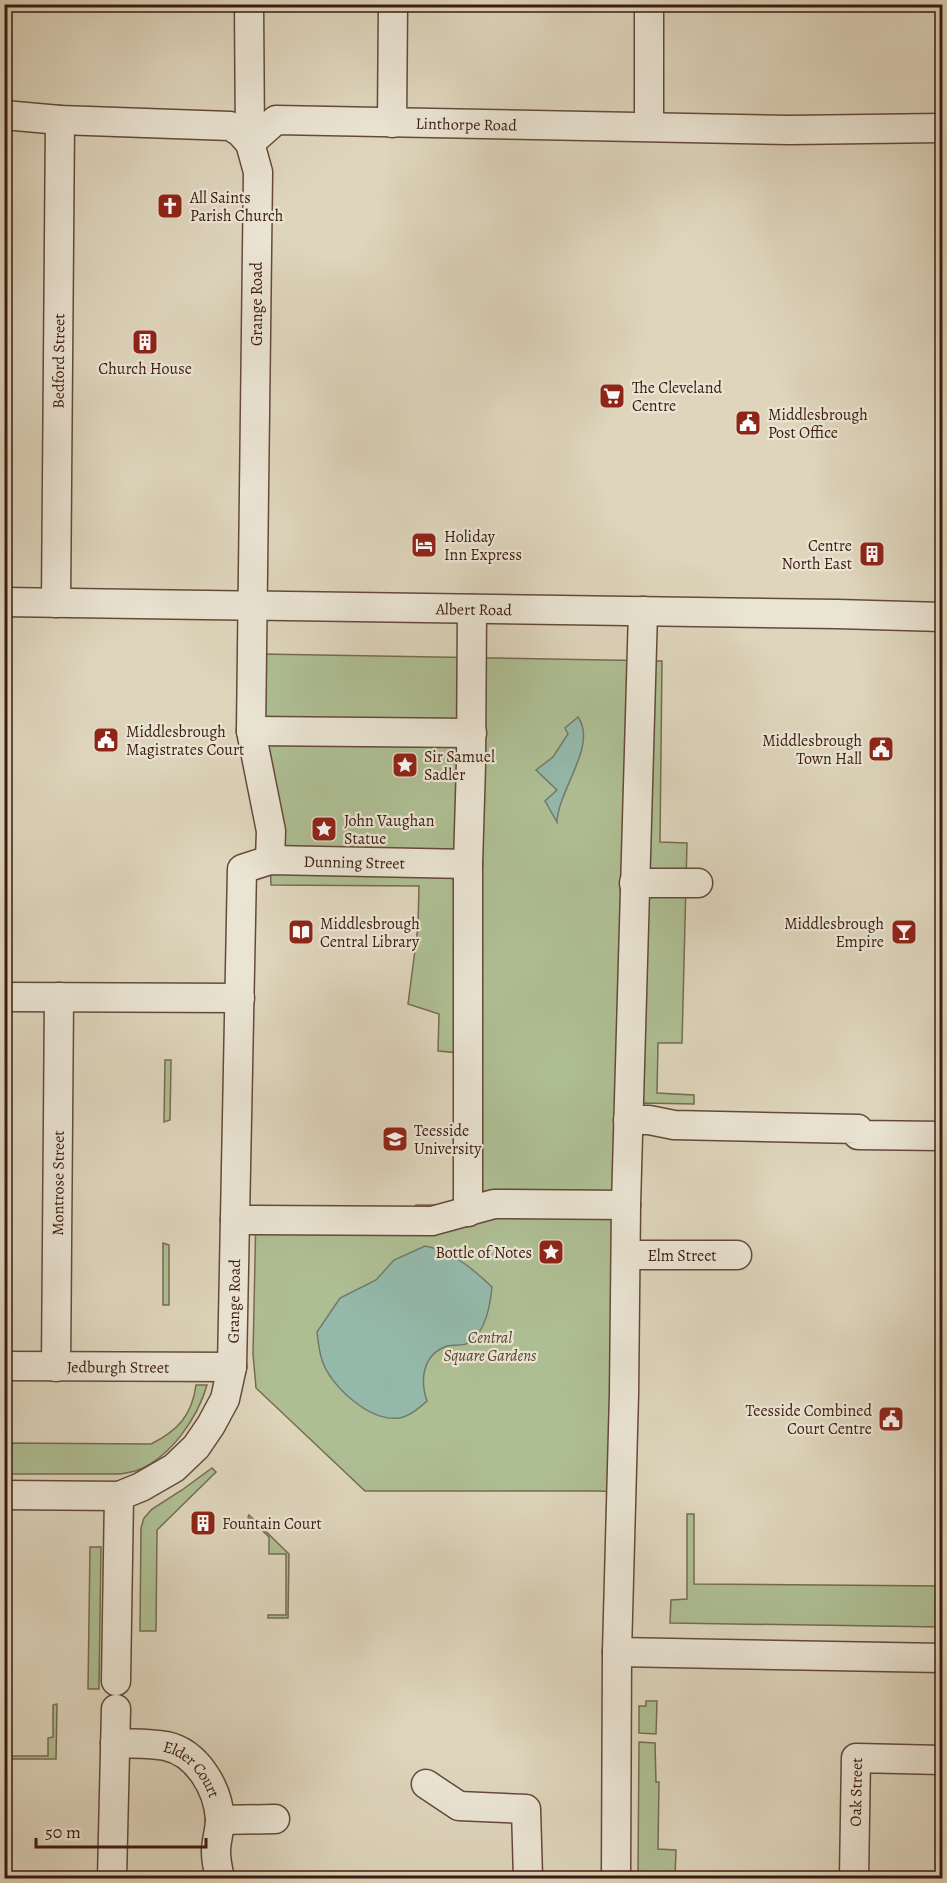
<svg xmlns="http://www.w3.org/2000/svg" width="947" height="1883" font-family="Alegreya,serif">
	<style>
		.green { fill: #aebe93; stroke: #756c51; stroke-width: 1.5 }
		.water { fill: #94b9aa; stroke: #717a6c; stroke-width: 1.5 }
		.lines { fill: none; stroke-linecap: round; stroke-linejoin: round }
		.minor-casing { stroke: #644a3a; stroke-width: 31 }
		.minor { stroke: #eae4d3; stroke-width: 28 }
		.labels { text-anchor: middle; stroke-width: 4.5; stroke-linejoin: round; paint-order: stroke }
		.street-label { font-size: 16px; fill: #3c1b0f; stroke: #eae4d3 }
		.poi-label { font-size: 16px; fill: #3c1b0f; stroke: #eae4d3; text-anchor: start }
		.park-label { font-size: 16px; font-style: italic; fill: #584430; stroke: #eae4d3 }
	</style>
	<rect width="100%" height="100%" fill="#ded5bc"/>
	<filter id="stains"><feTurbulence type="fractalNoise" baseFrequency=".00333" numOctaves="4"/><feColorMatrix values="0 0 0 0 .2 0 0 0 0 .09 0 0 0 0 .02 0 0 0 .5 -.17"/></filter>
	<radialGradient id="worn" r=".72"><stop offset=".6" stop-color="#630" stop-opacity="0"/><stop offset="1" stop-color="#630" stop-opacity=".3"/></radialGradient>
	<!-- green -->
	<g class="green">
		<polygon points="261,654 662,661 660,842 687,843 682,1043 658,1043 657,1093 694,1095 694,1104 642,1103 635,1493 599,1491 365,1491 256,1388 253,1354 256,1212 415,1216 416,1205 460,1205 460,1053 438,1051 439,1014 408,1004 418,927 419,886 271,885"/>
		<polygon points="165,1060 171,1060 170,1120 164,1122"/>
		<polygon points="163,1243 169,1245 169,1305 163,1305"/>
		<path d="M196,1385h11c-9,32 -36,72 -69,85 -5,2 -12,3 -18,4h-115v-31l146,1c26,-13 41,-28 45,-59z"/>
		<polygon points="212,1468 216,1472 157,1530 156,1631 140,1631 141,1528 144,1518 152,1509 182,1490"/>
		<polygon points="687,1514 694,1514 694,1584 942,1586 942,1627 670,1623 671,1600 687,1599"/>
		<polygon points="249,1515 289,1554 288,1618 268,1618 268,1615 286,1615 286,1554 269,1554 269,1537 248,1517"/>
		<polygon points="90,1547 101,1547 99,1689 88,1689"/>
		<polygon points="646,1701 657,1701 656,1734 639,1733 639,1706 646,1706"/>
		<polygon points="57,1704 56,1759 5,1759 5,1756 48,1756 48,1738 53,1737 53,1705"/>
		<polygon points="639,1742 655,1743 656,1782 659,1782 658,1849 676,1850 675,1878 639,1878 638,1876"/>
	</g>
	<!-- water -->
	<g class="water">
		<path d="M578,717c20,28 -20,73 -21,105l-12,-21 12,-11 -21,-20 17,-13 15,-23 -3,-6z"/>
		<path d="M425,1246c27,5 47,22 67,41 -2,19 -6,43 -22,55 -6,5 -16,2 -23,4 -25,9 -27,34 -20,55 -8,7 -17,15 -28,17 -29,4 -69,-32 -77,-58 -3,-9 -4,-19 -5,-28l23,-34 36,-18 18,-20z"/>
	</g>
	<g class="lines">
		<!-- minor casing -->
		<g class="minor-casing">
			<g id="minor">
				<polyline points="249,4 250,143 258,172 251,731 271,831 270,860"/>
				<polyline points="649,4 649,126"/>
				<polyline points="4,115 60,120 230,126 240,132 250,143"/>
				<polyline points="392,123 393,4"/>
				<path id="s1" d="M250,143l26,-23 514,10 152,-2"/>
				<path id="s2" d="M4,602l833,12 105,3"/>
				<path id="s3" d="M56,603l4,-483"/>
				<polyline points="251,731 472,733"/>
				<polyline points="634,883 698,883"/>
				<polyline points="4,997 240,998"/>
				<polyline points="628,1120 649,1120 674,1125 858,1129 858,1135 942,1136"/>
				<polyline points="468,1212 468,864 471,764 472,609"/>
				<polyline points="235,1220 432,1221 494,1204 626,1205"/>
				<path id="s4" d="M626,1255h111"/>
				<path id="s5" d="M4,1366l228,1"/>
				<path id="s6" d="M56,1367l3,-370"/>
				<path id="s7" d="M4,1495l115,1 22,-9 33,-19 22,-21 15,-22 14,-26 7,-32 10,-498 28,-9 198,4"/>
				<polyline points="617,1652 942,1658"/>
				<polyline points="116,1681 119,1496"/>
				<path id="s8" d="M115,1743c17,1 34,0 51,3 32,7 52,43 54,73 0,11 -4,22 -4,32 0,9 2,19 4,27"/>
				<polyline points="426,1784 459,1806 526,1809 528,1878"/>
				<polyline points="220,1820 275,1819"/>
				<polyline points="112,1878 116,1709"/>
				<polyline points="616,1878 617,1652 624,1394 626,1205 643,611"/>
				<path id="s9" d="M854,1878l2,-120 86,2"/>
			</g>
		</g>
		<!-- minor -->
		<use href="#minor" class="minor"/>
	</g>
	<!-- icons -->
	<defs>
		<g id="church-square" transform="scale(1.35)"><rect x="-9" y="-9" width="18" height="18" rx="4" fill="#8f2418" stroke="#eae4d3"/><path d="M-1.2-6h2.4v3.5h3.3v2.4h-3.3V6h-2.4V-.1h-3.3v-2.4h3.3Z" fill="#fff"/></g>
		<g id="building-square" transform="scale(1.35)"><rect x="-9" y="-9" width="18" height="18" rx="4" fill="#8f2418" stroke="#eae4d3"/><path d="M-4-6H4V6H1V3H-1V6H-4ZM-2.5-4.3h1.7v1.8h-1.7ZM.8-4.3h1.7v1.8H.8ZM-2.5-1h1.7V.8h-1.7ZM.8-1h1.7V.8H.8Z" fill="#fff"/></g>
		<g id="supermarket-square" transform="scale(1.35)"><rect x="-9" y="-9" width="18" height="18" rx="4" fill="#8f2418" stroke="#eae4d3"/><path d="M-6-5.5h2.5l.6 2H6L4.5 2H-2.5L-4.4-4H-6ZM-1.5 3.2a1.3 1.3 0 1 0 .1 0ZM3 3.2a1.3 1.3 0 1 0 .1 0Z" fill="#fff"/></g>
		<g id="civic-square" transform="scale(1.35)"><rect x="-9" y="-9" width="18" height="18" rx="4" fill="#8f2418" stroke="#eae4d3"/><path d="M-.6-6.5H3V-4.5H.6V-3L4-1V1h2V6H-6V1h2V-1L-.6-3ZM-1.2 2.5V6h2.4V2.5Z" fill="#fff"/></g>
		<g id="hotel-square" transform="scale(1.35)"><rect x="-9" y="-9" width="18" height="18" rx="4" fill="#8f2418" stroke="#eae4d3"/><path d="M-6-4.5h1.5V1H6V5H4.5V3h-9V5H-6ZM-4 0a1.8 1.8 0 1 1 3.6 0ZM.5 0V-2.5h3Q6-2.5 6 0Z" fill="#fff"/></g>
		<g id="sight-square" transform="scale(1.35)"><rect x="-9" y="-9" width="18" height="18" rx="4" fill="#8f2418" stroke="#eae4d3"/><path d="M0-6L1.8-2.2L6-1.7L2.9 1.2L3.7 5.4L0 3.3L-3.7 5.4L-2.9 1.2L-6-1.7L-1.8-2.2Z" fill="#fff"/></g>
		<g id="library-square" transform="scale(1.35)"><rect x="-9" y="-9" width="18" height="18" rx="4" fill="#8f2418" stroke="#eae4d3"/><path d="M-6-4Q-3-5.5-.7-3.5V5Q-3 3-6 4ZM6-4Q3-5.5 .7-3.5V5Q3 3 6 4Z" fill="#fff"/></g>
		<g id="bar-square" transform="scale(1.35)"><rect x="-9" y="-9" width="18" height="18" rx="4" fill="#8f2418" stroke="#eae4d3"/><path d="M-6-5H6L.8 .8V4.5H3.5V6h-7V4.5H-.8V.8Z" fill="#fff"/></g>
		<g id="university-square" transform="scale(1.35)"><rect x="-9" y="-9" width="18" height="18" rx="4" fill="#8f2418" stroke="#eae4d3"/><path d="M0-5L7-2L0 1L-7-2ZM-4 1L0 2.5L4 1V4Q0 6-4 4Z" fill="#fff"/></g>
	</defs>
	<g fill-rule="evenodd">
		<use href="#church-square" x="170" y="206"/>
		<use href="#building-square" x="145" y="342"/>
		<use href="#supermarket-square" x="612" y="396"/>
		<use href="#civic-square" x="748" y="423"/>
		<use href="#hotel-square" x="424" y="545"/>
		<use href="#building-square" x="872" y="554"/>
		<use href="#civic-square" x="106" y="740"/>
		<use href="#civic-square" x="881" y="749"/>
		<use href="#sight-square" x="405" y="765"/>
		<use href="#sight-square" x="324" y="829"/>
		<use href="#library-square" x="301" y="932"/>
		<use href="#bar-square" x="904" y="932"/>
		<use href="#university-square" x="395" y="1139"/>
		<use href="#sight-square" x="551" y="1252"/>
		<use href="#civic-square" x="891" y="1419"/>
		<use href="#building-square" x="203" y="1523"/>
	</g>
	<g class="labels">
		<!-- street labels -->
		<g class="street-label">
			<text dy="6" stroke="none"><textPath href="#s1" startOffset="225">Linthorpe Road</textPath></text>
			<text transform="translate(256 304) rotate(-90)" y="6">Grange Road</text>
			<text dy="6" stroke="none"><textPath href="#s3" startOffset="242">Bedford Street</textPath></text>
			<text dy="6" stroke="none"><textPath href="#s2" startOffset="470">Albert Road</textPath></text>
			<text dy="6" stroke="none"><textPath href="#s7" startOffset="908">Dunning Street</textPath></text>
			<text dy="6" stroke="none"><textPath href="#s6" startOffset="184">Montrose Street</textPath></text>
			<text dy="6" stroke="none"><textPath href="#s4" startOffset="56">Elm Street</textPath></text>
			<text dy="6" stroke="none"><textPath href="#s7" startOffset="362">Grange Road</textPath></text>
			<text dy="6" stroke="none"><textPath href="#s5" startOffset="114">Jedburgh Street</textPath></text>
			<text dy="6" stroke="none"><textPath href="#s8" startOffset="87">Elder Court</textPath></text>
			<text dy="6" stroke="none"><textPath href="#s9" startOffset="86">Oak Street</textPath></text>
		</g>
		<!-- poi labels -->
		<g class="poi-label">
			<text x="190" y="203">All Saints<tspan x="190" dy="18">Parish Church</tspan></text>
			<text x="145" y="374" text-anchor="middle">Church House</text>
			<text x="632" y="393">The Cleveland<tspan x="632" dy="18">Centre</tspan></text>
			<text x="768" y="420">Middlesbrough<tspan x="768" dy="18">Post Office</tspan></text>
			<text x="444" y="542">Holiday<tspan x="444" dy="18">Inn Express</tspan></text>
			<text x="852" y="551" text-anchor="end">Centre<tspan x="852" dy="18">North East</tspan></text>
			<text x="126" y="737">Middlesbrough<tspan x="126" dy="18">Magistrates Court</tspan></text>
			<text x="862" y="746" text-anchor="end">Middlesbrough<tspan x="862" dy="18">Town Hall</tspan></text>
			<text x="424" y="762">Sir Samuel<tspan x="424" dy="18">Sadler</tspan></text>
			<text x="344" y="826">John Vaughan<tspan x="344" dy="18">Statue</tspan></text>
			<text x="320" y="929">Middlesbrough<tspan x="320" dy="18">Central Library</tspan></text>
			<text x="884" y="929" text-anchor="end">Middlesbrough<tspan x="884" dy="18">Empire</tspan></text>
			<text x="414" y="1136">Teesside<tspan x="414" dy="18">University</tspan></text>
			<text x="532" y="1258" text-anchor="end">Bottle of Notes</text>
			<text x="872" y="1416" text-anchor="end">Teesside Combined<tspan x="872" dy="18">Court Centre</tspan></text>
			<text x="222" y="1529">Fountain Court</text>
		</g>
		<!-- park labels -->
		<g class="park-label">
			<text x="490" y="1343">Central<tspan x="490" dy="18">Square Gardens</tspan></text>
		</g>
	</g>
	<!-- margin -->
	<rect width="947" height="1883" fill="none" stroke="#ded5bc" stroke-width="24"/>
	<rect x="6" y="6" width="935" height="1871" fill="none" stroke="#3c1b0f" stroke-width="3"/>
	<rect x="12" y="12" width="923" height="1859" fill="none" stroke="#3c1b0f" stroke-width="1.5"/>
	<!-- scale -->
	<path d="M36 1838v9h170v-9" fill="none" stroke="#3c1b0f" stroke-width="3"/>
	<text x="45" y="1838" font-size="18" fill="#3c1b0f" stroke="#eae4d3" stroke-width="4.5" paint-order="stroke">50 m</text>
	<rect width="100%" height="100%" filter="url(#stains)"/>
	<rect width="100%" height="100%" fill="url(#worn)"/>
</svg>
